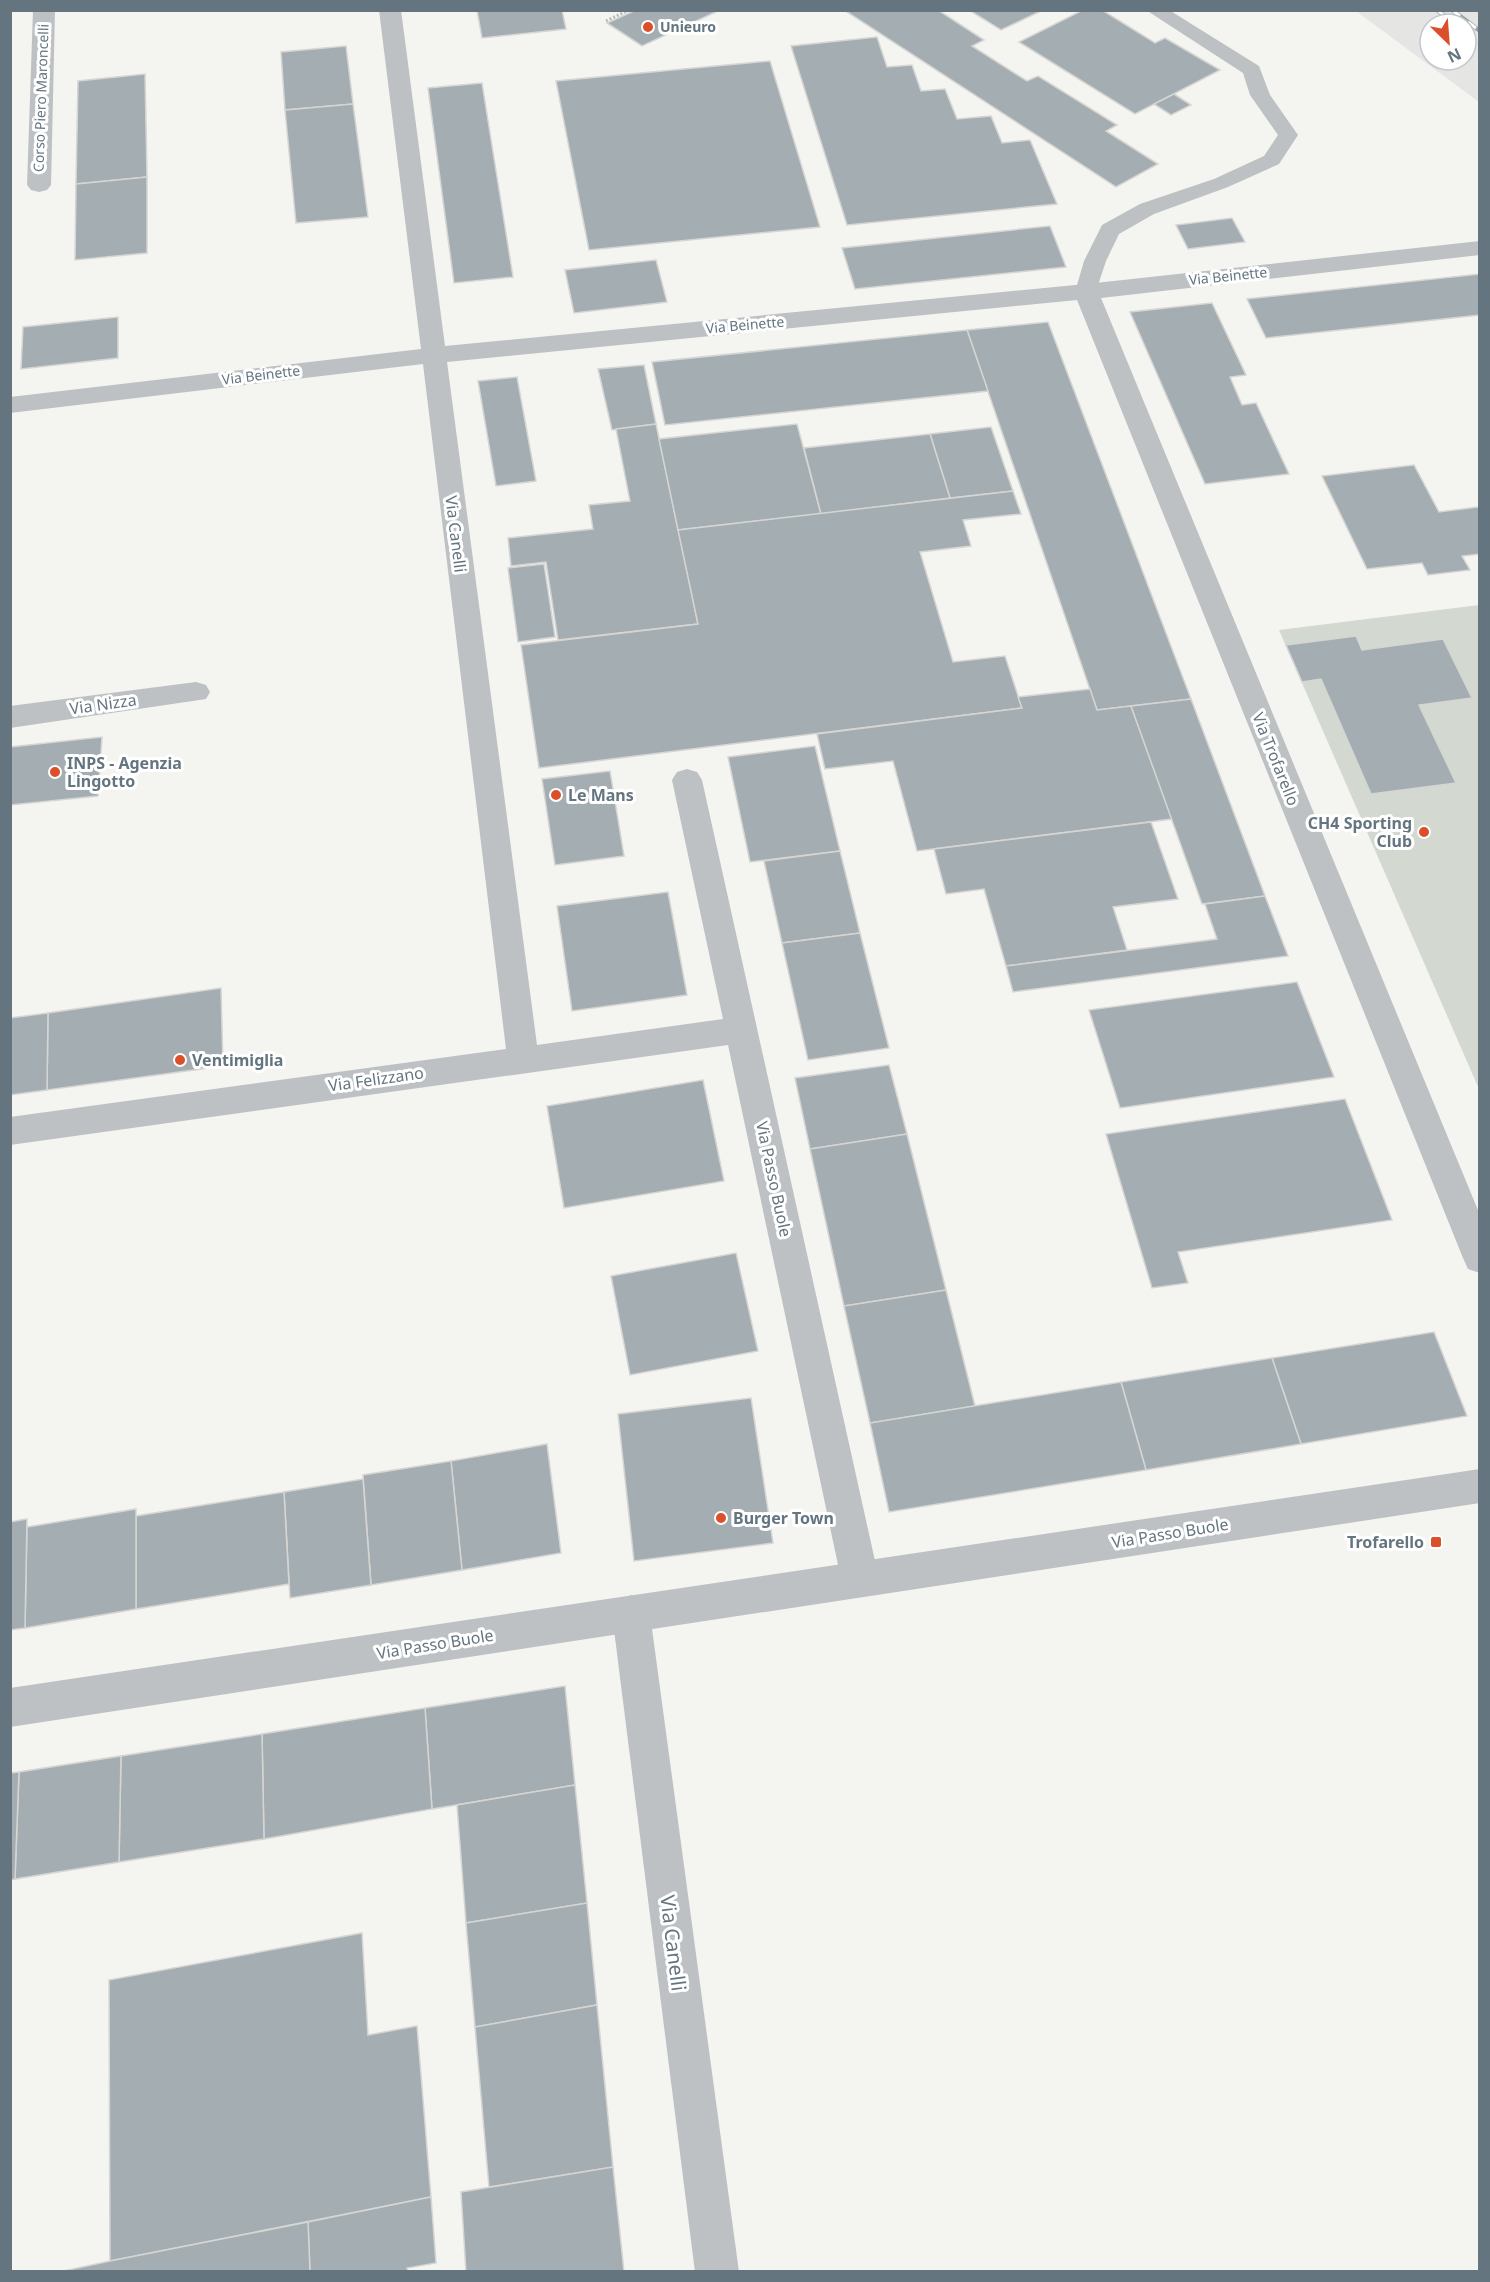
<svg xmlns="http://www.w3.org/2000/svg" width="1490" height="2282" font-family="'Noto Sans',sans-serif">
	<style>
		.built { fill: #e5e6e4; fill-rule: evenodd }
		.green { fill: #d3d9d0 }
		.building { fill: #a4adb1; stroke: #d5d5d3; stroke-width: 1.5 }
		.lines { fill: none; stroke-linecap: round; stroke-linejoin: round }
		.path { stroke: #b7babc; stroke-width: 3; stroke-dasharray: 2 2; stroke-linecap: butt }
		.service { fill: #bdc1c4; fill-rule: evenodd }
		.minor { fill: #bdc1c4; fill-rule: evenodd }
		.tertiary { fill: #bdc1c4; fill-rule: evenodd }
		.rail-casing { stroke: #9ca3a8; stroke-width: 4.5 }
		.rail { stroke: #fff; stroke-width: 3; stroke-dasharray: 10; stroke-linecap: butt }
		.poi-dot { fill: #db4f2a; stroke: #fff; stroke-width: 2 }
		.labels { text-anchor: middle; stroke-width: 6; stroke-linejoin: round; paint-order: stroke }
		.far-poi-label { font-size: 14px; font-weight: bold; fill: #647580; stroke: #fff; text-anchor: start }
		.far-street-label { font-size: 14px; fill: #647580; stroke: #fff }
		.street-label { font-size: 16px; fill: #647580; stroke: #fff }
		.poi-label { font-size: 16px; font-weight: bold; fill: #647580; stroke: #fff; text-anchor: start }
		.near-street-label { font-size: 20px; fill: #647580; stroke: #fff }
	</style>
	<rect width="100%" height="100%" fill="#f4f4f0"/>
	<!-- built -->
	<path class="built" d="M1356,11h123v91zM1430,24h36v36h-36z"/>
	<!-- green -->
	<polygon class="green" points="1479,605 1479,1089 1279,630"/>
	<!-- building -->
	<g class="building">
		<polygon points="477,10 562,10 566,29 482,38"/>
		<polygon points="636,10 720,10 642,46 607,23"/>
		<polygon points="844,10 938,10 984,40 972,46 1027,81 1038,76 1117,125 1106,131 1158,164 1116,187"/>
		<polygon points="969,10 1043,10 1001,30"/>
		<polygon points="1083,10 1102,10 1155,43 1165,38 1220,70 1135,114 1019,42"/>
		<polygon points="877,37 887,67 912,65 921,91 945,89 957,119 991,116 1002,143 1030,140 1057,204 847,225 791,46"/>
		<polygon points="346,46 353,104 285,110 281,52"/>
		<polygon points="770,61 820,227 589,250 556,81"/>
		<polygon points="145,74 147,177 76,184 78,81"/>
		<polygon points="482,83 513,277 454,283 428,88"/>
		<polygon points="1174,94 1191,105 1171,115 1154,104"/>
		<polygon points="353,104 368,217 296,223 285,110"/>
		<polygon points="147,177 147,253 75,260 76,184"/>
		<polygon points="1232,218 1245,242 1188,249 1176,225"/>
		<polygon points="1050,226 1066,267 855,289 842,248"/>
		<polygon points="656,260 667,302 574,313 565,270"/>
		<polygon points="1480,274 1480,315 1266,338 1247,299"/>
		<polygon points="1212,303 1246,375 1230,377 1242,405 1256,403 1289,474 1205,484 1130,312"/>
		<polygon points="118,317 118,358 21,369 23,327"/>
		<polygon points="1048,322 1191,699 1097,710 967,330"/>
		<polygon points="967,330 988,391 665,425 652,362"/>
		<polygon points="644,365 656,424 612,430 598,369"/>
		<polygon points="517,377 536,481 496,486 478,381"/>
		<polygon points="656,424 698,624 558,640 546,562 511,566 508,538 593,529 589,505 630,501 616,429"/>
		<polygon points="797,424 821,514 678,530 659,439"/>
		<polygon points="991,427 1013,491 950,498 930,434"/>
		<polygon points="930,434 950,498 821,514 804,448"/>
		<polygon points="1414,465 1439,512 1478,507 1480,510 1480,554 1462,556 1470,570 1428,575 1422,563 1367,569 1322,476"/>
		<polygon points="1013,491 1021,514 963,520 971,546 920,552 953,662 1005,656 1022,708 539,768 521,645 698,624 678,530"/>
		<polygon points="544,564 555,637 518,642 508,568"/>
		<polygon points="1356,636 1362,650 1443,639 1472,698 1419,705 1456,783 1371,794 1321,679 1302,682 1286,645"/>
		<polygon points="1090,689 1097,710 1131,706 1172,819 917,851 893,761 825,769 817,734 1022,708 1018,697"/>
		<polygon points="1191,699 1265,896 1202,904 1131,706"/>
		<polygon points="102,737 98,796 10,805 10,747"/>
		<polygon points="815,746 840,851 750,862 728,757"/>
		<polygon points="610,771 624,856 555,865 542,779"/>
		<polygon points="1151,822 1178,899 1113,907 1127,950 1006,966 984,889 946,894 934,849"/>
		<polygon points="840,851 860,933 782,943 764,861"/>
		<polygon points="668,892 687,995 572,1011 557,906"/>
		<polygon points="1265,896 1288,956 1013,992 1006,966 1217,939 1205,904"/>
		<polygon points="860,933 889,1048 808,1060 782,943"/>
		<polygon points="1297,982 1334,1077 1120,1108 1089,1010"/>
		<polygon points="221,988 223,1066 47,1090 48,1013"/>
		<polygon points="48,1013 47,1090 10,1095 10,1018"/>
		<polygon points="889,1065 907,1134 810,1149 795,1078"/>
		<polygon points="703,1080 724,1181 564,1208 547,1106"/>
		<polygon points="1345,1099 1392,1220 1178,1252 1188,1283 1152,1288 1106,1134"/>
		<polygon points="907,1134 946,1290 844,1306 810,1149"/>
		<polygon points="736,1253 758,1351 630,1375 611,1276"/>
		<polygon points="946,1290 975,1406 870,1423 844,1306"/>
		<polygon points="1434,1332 1467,1416 1301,1444 1272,1358"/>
		<polygon points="1272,1358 1301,1444 1146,1470 1121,1382"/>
		<polygon points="1121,1382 1146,1470 889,1512 870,1423"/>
		<polygon points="751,1398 773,1543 634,1561 618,1414"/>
		<polygon points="547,1444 561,1553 462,1570 451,1461"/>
		<polygon points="451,1461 462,1570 371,1585 363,1475"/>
		<polygon points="363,1479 371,1585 290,1598 284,1492"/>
		<polygon points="284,1492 289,1584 136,1609 136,1516"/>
		<polygon points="136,1509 136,1609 25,1628 27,1527"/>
		<polygon points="27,1519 25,1628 10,1630 10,1522"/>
		<polygon points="565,1686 575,1785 432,1809 425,1708"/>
		<polygon points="425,1708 432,1809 264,1839 262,1734"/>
		<polygon points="262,1734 264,1839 119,1862 121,1756"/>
		<polygon points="121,1756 119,1862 15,1879 19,1772"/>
		<polygon points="19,1772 15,1879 10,1880 10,1773"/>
		<polygon points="575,1785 587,1903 466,1923 457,1805"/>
		<polygon points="587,1903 597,2005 475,2027 466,1923"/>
		<polygon points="362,1933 368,2035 417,2026 431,2197 110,2261 109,1980"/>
		<polygon points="597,2005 613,2167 489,2187 475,2027"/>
		<polygon points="613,2167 624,2272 466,2272 461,2192"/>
		<polygon points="431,2197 436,2263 407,2268 408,2272 310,2272 308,2222"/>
		<polygon points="308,2222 310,2272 59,2272 110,2261"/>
	</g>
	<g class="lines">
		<!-- path -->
		<polyline class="path" points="606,21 629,10"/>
		<!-- service -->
		<polygon class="service" points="1146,10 1169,10 1259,66 1270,95 1298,135 1279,164 1228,187 1154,214 1119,234 1106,261 1094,297 1086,299 1078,297 1075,292 1084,261 1102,225 1140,204 1214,179 1264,156 1278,135 1250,95 1243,73"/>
		<!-- minor -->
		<g class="minor">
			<polygon points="33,10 55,10 51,185 47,190 39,192 31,190 27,185"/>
			<polygon points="379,10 401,10 445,346 1086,284 1480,241 1480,255 1101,298 1480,1215 1480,1273 1468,1269 1463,1258 1077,300 447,362 537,1045 723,1019 672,780 677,772 687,769 697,772 702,780 879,1579 873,1592 860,1597 847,1592 841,1579 728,1045 10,1145 10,1117 506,1049 423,364 10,413 10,397 421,349"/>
			<polygon points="196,682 206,685 210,692 206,699 10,728 10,706"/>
			<polygon points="631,1595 644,1601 650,1614 739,2272 695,2272 612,1614 618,1601"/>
		</g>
		<!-- tertiary -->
		<polygon class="tertiary" points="1480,1469 1480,1503 10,1727 10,1688"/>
		<!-- rail casing -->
		<g class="rail-casing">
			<g id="rail">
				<polyline points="1437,10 1455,24"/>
				<polyline points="1452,10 1480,31"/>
			</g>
		</g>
		<!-- rail -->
		<use href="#rail" class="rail"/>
	</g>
	<!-- markers -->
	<g class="poi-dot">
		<circle cx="648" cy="27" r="6"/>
		<circle cx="55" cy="772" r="6"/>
		<circle cx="556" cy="795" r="6"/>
		<circle cx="1424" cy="832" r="6"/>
		<circle cx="180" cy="1060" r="6"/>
		<circle cx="721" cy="1518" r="6"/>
		<rect x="1430" y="1536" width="12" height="12" rx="3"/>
	</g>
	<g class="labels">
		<!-- far-poi labels -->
		<g class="far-poi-label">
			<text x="660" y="32">Unieuro</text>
		</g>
		<!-- far-street labels -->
		<g class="far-street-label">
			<text transform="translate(41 98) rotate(-88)" y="5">Corso Piero Maroncelli</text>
			<text transform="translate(1228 276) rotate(-6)" y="5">Via Beinette</text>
			<text transform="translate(745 325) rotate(-5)" y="5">Via Beinette</text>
			<text transform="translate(261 375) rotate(-7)" y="5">Via Beinette</text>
		</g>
		<!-- street labels -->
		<g class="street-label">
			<text transform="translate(456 534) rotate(83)" y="6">Via Canelli</text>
			<text transform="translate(103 704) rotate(-8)" y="6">Via Nizza</text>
			<text transform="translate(1276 759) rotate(68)" y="6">Via Trofarello</text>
			<text transform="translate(376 1079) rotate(-8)" y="6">Via Felizzano</text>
			<text transform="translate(774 1179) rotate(78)" y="6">Via Passo Buole</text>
			<text transform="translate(1170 1533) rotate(-9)" y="6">Via Passo Buole</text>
			<text transform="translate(435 1644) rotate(-9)" y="6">Via Passo Buole</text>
		</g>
		<!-- poi labels -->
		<g class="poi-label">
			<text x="67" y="769">INPS - Agenzia<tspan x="67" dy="18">Lingotto</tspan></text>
			<text x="568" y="801">Le Mans</text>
			<text x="1412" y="829" text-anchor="end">CH4 Sporting<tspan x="1412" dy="18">Club</tspan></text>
			<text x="192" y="1066">Ventimiglia</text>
			<text x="733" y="1524">Burger Town</text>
			<text x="1424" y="1548" text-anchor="end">Trofarello</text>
		</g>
		<!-- near-street labels -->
		<g class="near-street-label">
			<text transform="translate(673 1943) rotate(83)" y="7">Via Canelli</text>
		</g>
	</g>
	<!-- border -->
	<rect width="1490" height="2282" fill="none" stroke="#647580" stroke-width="24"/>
	<!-- north arrow -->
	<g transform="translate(1448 42) rotate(155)"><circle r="28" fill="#ffffff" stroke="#c1c8cc" stroke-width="1.5"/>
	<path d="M0-4.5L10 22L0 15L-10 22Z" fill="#db4f2a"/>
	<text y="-9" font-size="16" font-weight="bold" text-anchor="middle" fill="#647580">N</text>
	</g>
</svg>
